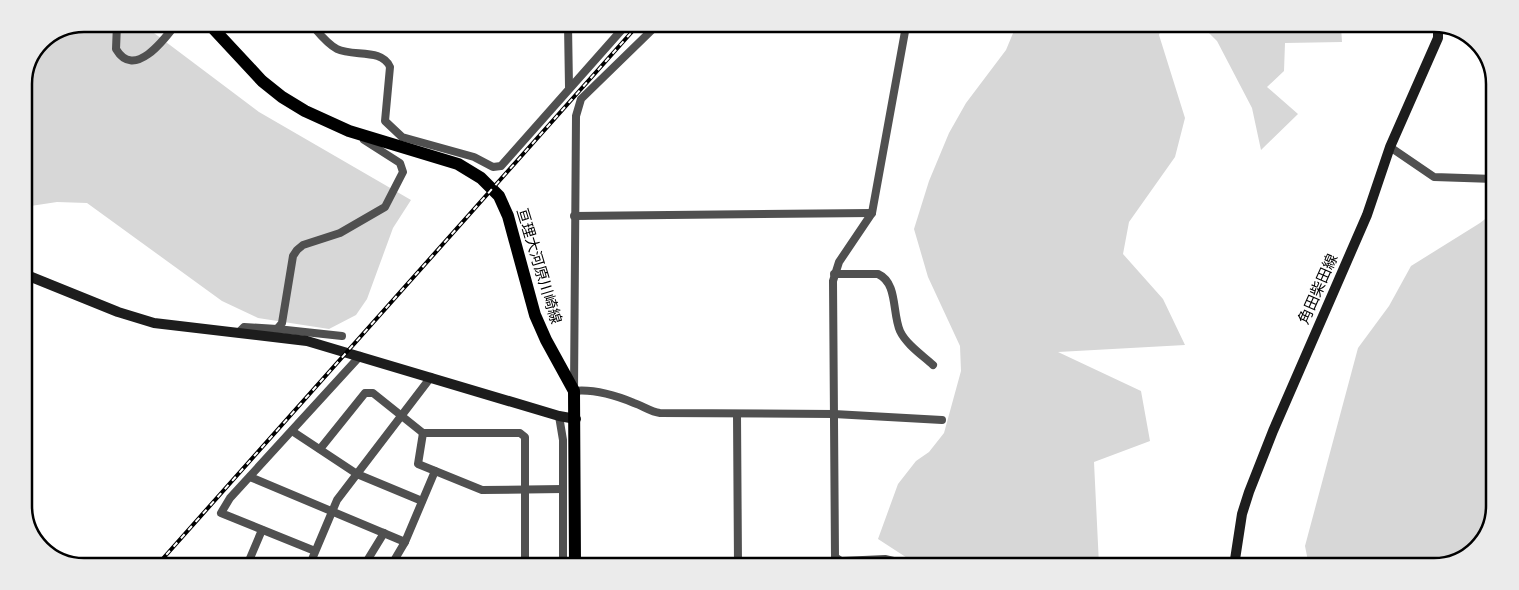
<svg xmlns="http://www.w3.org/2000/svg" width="1519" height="590" font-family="Jost,'Noto Sans JP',sans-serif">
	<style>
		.green { fill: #d7d7d7 }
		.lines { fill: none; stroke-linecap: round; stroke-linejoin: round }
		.street { stroke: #505050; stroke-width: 8 }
		.secondary { stroke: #1d1d1d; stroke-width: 10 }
		.primary { stroke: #000; stroke-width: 12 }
		.rail-casing { stroke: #000; stroke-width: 4 }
		.rail { stroke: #fff; stroke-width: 2; stroke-dasharray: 5.5; stroke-linecap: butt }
		.labels { text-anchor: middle; stroke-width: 4.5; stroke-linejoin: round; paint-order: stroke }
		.street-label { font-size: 15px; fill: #000; stroke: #fff }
		.rim { fill: none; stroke: #000; stroke-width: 2.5 }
	</style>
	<rect width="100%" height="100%" fill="#fff"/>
	<!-- green -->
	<g class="green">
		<polygon points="85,24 142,24 259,112 411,200 393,228 367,299 356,315 329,329 258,318 222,301 87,203 57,202 24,207 24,81 42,41"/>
		<polygon points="1016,26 1162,26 1159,35 1185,118 1175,157 1129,222 1123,254 1163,299 1185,345 1058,352 1141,391 1150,441 1094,462 1099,565 918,565 878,539 898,484 916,461 929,452 944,433 961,371 960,346 928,277 914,229 929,181 949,133 966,103 1006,50"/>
		<polygon points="1202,26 1341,27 1342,42 1285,43 1284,71 1267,87 1298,114 1261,150 1252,108 1217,41"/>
		<polygon points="1494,212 1492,525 1471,554 1434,566 1309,566 1305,546 1358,348 1389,306 1411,266 1480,223"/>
	</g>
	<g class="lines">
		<!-- street -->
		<g class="street">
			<path d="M117,24l-1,25c18,31 48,-9 60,-25"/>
			<path d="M311,24c7,8 16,20 26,25 16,8 45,-1 53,18l-5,54 17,16 72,20 19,10 8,-1 125,-141"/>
			<polyline points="568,25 569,87"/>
			<path d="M657,25l-76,74 -5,17 -2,275c19,-2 43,5 60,12 9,3 17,9 26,10l174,1 108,6"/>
			<polyline points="906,26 872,213 839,262 833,281 835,557 841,561 885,559 910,565"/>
			<polyline points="1390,147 1434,177 1494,179"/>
			<polyline points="574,216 872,213"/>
			<path d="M834,274h44c20,9 14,39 22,57 6,13 22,24 33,34"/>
			<polyline points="277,329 342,336"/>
			<polyline points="238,333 244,327 277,329 282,323 293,256 297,250 303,245 340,233 385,207 403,172 400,163 364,140"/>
			<polyline points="737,414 738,565"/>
			<polyline points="559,416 563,440 563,564"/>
			<polyline points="292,431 357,474 422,501"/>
			<polyline points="423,433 418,464 482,490 563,489"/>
			<polyline points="320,449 365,393 373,393 423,433 520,433 525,437 525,564"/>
			<polyline points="250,477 405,542"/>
			<polyline points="315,551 221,513 230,498 360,356"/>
			<polyline points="248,563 262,530"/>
			<polyline points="310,564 337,500 431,377"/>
			<polyline points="365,564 384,533"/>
			<polyline points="392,564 405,542 435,471"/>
		</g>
		<!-- secondary -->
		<g class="secondary">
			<polyline points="24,274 118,312 154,323 307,341 559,416 576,419"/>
			<polyline points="1234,566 1242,514 1249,492 1273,431 1367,215 1390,147 1438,38 1438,27"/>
		</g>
		<!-- primary -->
		<polyline class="primary" points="209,24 262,81 282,97 305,111 349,131 458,164 481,178 499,196 508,216 535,315 546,340 574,391 575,564"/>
		<!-- rail casing -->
		<g class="rail-casing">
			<polyline id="rail" points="159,563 638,25"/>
		</g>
		<!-- rail -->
		<use href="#rail" class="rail"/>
	</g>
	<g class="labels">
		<!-- street labels -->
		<g class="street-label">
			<text transform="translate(539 266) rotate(73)" y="5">亘理大河原川崎線</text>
			<text transform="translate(1318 289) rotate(-66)" y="5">角田柴田線</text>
		</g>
	</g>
	<!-- crop -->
	<path d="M0 0H1519V590H0ZM84 32H1434A52 52 0 0 1 1486 84V506A52 52 0 0 1 1434 558H84A52 52 0 0 1 32 506V84A52 52 0 0 1 84 32Z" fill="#ebebeb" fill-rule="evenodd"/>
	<path class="rim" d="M84 32H1434A52 52 0 0 1 1486 84V506A52 52 0 0 1 1434 558H84A52 52 0 0 1 32 506V84A52 52 0 0 1 84 32Z"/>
</svg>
